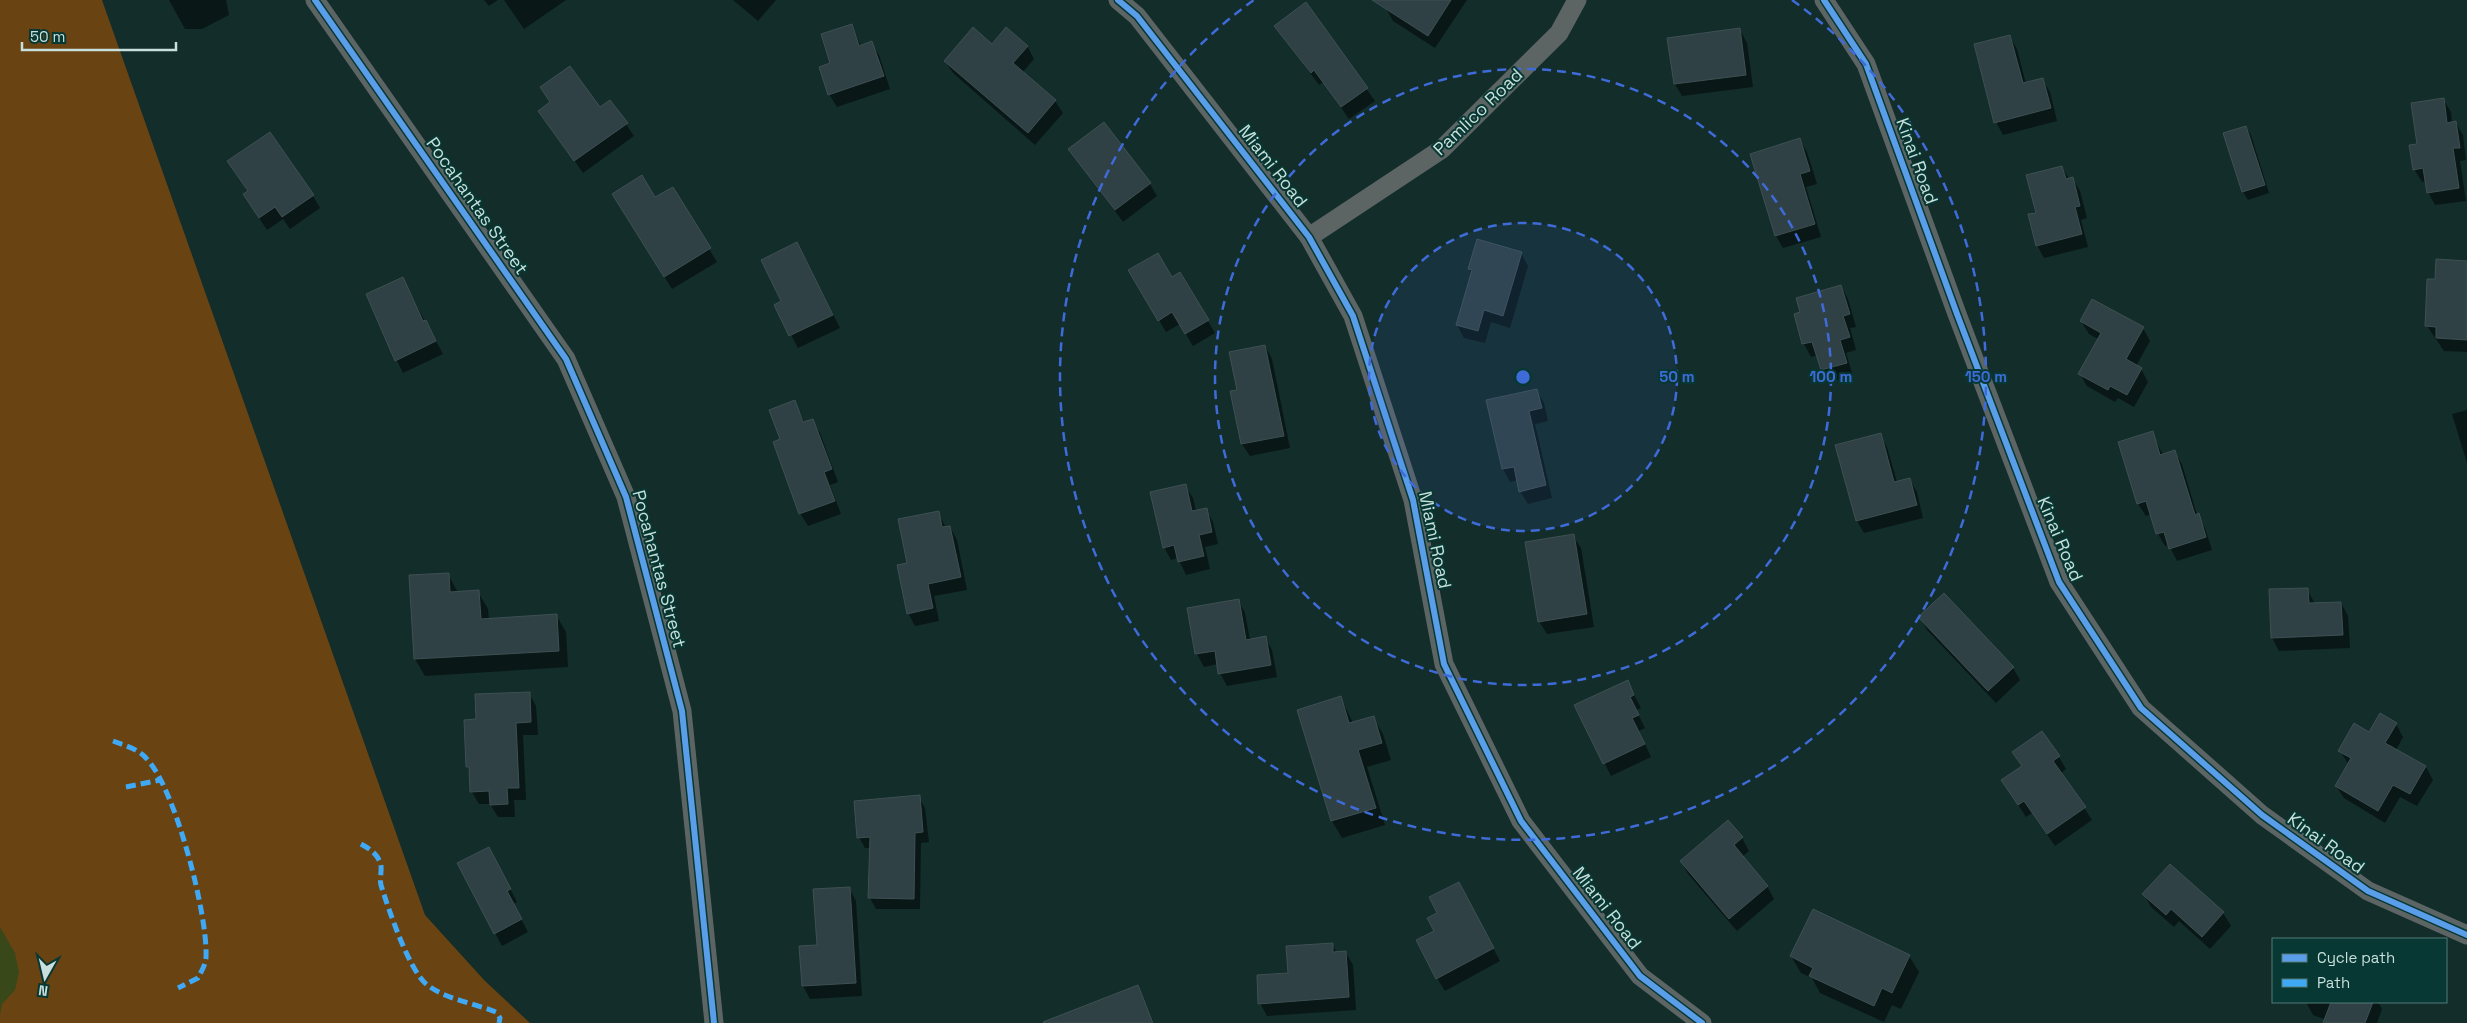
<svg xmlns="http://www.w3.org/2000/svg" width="2467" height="1023" font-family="'Space Grotesk',sans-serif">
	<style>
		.green { fill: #694311 }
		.water { fill: #384819 }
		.shadow { fill: #0007 }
		.building { fill: #2f4144; stroke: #3e5053 }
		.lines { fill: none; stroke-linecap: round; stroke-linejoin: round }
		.street { stroke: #5c6564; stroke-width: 19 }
		.quiet { stroke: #3fa9f5; stroke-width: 5; stroke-dasharray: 10 5; stroke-linecap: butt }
		.cycleway-casing { stroke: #073833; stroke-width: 9 }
		.cycleway { stroke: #5a9eea; stroke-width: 6 }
		.ring { fill: none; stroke: #3f6bd9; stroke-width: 2.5; stroke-dasharray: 9 6 }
		.labels { text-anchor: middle; stroke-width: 4; stroke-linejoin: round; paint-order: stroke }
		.street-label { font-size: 18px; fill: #c8dfdb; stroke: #073833 }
		.centre { fill: #3f6bd9; stroke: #073833; stroke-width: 2.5 }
		.ring-label { font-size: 15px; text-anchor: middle; font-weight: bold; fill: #3f6bd9; stroke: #073833; stroke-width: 4; stroke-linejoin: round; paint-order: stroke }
	</style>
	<rect width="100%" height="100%" fill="#122d2a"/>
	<!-- green -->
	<polygon class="green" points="0,0 102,0 425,915 485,981 530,1023 0,1023"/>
	<!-- water -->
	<polygon class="water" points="0,927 15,953 19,972 15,990 2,1004 0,1015"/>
	<!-- shadow -->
	<g class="shadow">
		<polygon points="169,0 226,0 229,15 202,29 185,29"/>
		<polygon points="484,0 498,0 489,6"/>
		<polygon points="504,0 566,0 524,29"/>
		<polygon points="733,0 776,0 758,21"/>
		<polygon points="1391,0 1467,0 1435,48 1393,21 1386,8"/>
		<polygon points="1306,4 1375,101 1349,119 1323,82 1319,85 1275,26"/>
		<polygon points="851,26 861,46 871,43 879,55 890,89 837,107 829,94 832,64"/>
		<polygon points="1740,30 1747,43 1753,87 1682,96 1675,84"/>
		<polygon points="2010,37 2017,49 2026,84 2043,80 2050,92 2057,121 2003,135 1996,122"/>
		<polygon points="992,45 1027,46 1034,59 1022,73 1055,101 1063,113 1035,145 953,73 945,61"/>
		<polygon points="541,88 600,108 626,124 634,136 583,173 540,111 551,103"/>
		<polygon points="2443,99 2451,112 2452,123 2456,123 2463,135 2466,160 2460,161 2466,201 2435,205 2428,192 2426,181 2422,182 2414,169 2418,145"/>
		<polygon points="2246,127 2251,135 2269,193 2248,200 2243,192"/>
		<polygon points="1800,140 1807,152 1817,184 1806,187 1821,237 1783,248 1776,236 1751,154"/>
		<polygon points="1070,149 1150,184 1157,196 1123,222"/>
		<polygon points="229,162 313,196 320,208 290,229 283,219 267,230 244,195 248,192"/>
		<polygon points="2062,167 2069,179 2072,178 2080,191 2087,218 2081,220 2088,247 2044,258 2037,245 2037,214"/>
		<polygon points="672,188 717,262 672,289 621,207 655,199"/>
		<polygon points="1521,253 1528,266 1510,328 1491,322 1485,343 1464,338 1457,325 1472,274 1469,269"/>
		<polygon points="804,256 840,328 798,348 776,306 783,302"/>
		<polygon points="2467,262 2467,352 2444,351 2427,326 2437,281"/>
		<polygon points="1130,271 1172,278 1180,274 1215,333 1193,346 1180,324 1166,332"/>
		<polygon points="402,279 443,354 403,373 377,320"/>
		<polygon points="1841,286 1848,299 1856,327 1850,328 1856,350 1846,353 1853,376 1829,382 1818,355 1811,357 1804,344 1795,315"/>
		<polygon points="2081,321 2143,328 2150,341 2136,366 2141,369 2148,382 2134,407 2118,398 2115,402 2087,386 2080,374 2098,339 2089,334"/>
		<polygon points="1265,346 1272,359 1290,448 1250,456 1242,444 1232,392 1238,391"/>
		<polygon points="1536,390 1544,403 1548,421 1535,424 1552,498 1528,504 1520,491 1518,480 1510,482 1503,469 1487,401"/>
		<polygon points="794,402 805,423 812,420 820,433 838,482 830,485 841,514 808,526 800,513 781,440"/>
		<polygon points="2467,410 2467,463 2452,414"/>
		<polygon points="2152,433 2163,455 2174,452 2182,464 2197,515 2205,528 2212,550 2177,561 2169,545 2165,546 2158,534 2152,514 2146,516 2138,504 2119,443"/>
		<polygon points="1880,435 1887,447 1897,482 1909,479 1917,492 1923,518 1864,533 1857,521 1837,446"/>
		<polygon points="1185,486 1193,498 1196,511 1206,509 1213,522 1218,544 1205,547 1210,569 1186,575 1178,558 1171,560 1164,547"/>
		<polygon points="938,512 946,528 950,527 957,540 967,590 934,596 939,621 915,626 908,613"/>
		<polygon points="1573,536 1581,548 1594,627 1547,634 1539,621"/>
		<polygon points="448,574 458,593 478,592 488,609 489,619 556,615 566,632 568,667 425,676 415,659 410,577"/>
		<polygon points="2307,589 2315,604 2341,603 2348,616 2350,648 2279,651 2272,638"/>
		<polygon points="1238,600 1245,613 1250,640 1265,637 1272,650 1277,677 1227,686 1220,673 1218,664 1204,667 1197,654 1189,609"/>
		<polygon points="1920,617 2013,668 2020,680 1996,703 1927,630"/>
		<polygon points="1627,682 1641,708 1636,710 1645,728 1639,731 1651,757 1611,776 1576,706"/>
		<polygon points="529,693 536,706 538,735 523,735 526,800 514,800 515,817 498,817 490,804 479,804 472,792 471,772 467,767 478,720"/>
		<polygon points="1341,698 1353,723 1373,717 1383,734 1391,760 1367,767 1385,825 1342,838 1332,821 1298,711"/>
		<polygon points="2396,724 2403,737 2396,750 2426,767 2433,780 2417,806 2400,797 2385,823 2344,798 2336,786 2349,765 2340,751 2369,733"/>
		<polygon points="2059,757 2066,769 2061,773 2092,820 2055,846 2032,813 2026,817 2003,781"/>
		<polygon points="919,797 925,808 929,842 921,843 920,909 876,909 870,898 871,848 865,848 859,837"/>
		<polygon points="1742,838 1749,851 1742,857 1767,886 1774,899 1737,931 1688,874 1681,861"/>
		<polygon points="496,861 517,902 513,904 528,932 502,946 495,933"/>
		<polygon points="2170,865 2223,913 2231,926 2210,949 2179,921 2174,927 2151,907 2144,894"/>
		<polygon points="849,888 856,901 862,996 810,999 803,986 801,948 818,947"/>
		<polygon points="1465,896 1500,961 1445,991 1437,978 1435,931"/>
		<polygon points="1332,944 1337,953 1346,953 1353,965 1356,1010 1267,1016 1260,1003 1289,974"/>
		<polygon points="1791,956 1909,956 1919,972 1901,1009 1892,1005 1884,1022 1820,993 1812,978 1801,973"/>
		<polygon points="1137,987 1154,1023 1076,1023"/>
		<polygon points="2306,1002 2378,1002 2382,1009 2377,1023 2325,1023 2326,1020 2313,1015"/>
	</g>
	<!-- building -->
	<g class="building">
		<polygon points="1372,0 1451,0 1428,36"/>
		<polygon points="1306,2 1368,88 1341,107 1314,70 1311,73 1274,26"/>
		<polygon points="852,24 859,46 872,41 884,76 828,95 819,67 830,63 821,34"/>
		<polygon points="973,27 992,44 1006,27 1028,46 1013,63 1056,100 1028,133 944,61"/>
		<polygon points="1740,28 1746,75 1674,84 1667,38"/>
		<polygon points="2010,35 2023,83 2043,78 2051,108 1994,123 1974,44"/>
		<polygon points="570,66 600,107 610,100 628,123 574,161 538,111 550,102 540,87"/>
		<polygon points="2444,98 2447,123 2456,121 2460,148 2453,148 2459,188 2427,193 2423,168 2413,170 2409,145 2417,144 2411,103"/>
		<polygon points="1104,122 1151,183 1115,210 1068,149"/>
		<polygon points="2246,126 2265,185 2242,192 2223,133"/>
		<polygon points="270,132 314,195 282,217 275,207 259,218 243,194 248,191 227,161"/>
		<polygon points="1800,138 1810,171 1800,174 1815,224 1775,236 1750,154"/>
		<polygon points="2062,166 2066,179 2073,177 2080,206 2075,207 2082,234 2036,246 2028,214 2036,213 2026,175"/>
		<polygon points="642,175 655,197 673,187 711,248 664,277 612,194"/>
		<polygon points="1477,239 1522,252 1503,316 1484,310 1478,331 1456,325 1472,270 1468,269"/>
		<polygon points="797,242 833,315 789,336 774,305 781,301 761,260"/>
		<polygon points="1158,253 1172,277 1180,272 1209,320 1185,334 1172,312 1158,321 1128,270"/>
		<polygon points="2436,259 2467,261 2467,340 2436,338 2436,327 2425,326 2427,279 2435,279"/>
		<polygon points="403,277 423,321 426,320 436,341 395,361 366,294"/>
		<polygon points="1841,285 1850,314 1843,316 1850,337 1840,340 1847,363 1821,370 1812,342 1802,344 1794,314 1800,312 1796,298"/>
		<polygon points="2092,299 2144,327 2126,359 2142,368 2127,395 2110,386 2108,390 2078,374 2101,333 2080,321"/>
		<polygon points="1265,345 1284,436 1241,444 1230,391 1237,390 1229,352"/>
		<polygon points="1537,389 1542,408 1529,411 1546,485 1519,492 1514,467 1502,469 1486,400"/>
		<polygon points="795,400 803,422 813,419 832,469 824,472 835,501 799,514 773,442 780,439 769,410"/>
		<polygon points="2153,431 2160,455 2175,450 2195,515 2199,513 2206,537 2169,549 2164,532 2156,534 2146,501 2137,504 2118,442"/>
		<polygon points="1881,433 1894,482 1910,478 1917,505 1856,521 1835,445"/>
		<polygon points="1186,484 1192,511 1207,508 1212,532 1199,535 1204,556 1178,562 1174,545 1163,548 1150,492"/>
		<polygon points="939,511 942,527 950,526 961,577 928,584 933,608 907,614 897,565 907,563 898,519"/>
		<polygon points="1574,534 1587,614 1538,622 1525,542"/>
		<polygon points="449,573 450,592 479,590 481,619 557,614 559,651 414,659 409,575"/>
		<polygon points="2308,588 2309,603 2341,602 2343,635 2271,638 2269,589"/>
		<polygon points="1944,593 2014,667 1988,691 1918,617"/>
		<polygon points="1239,599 1246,640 1266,636 1271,665 1218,674 1215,651 1195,654 1187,608"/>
		<polygon points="1628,680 1634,695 1630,697 1639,715 1632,718 1645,744 1603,764 1574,705"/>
		<polygon points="530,692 531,722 516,723 519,788 507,788 508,804 490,805 489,791 470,792 469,767 466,767 464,720 476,719 475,694"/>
		<polygon points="1341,696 1349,723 1374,716 1382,743 1358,750 1376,808 1331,821 1297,710"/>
		<polygon points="2380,713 2397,723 2385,743 2426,766 2410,794 2393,785 2378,811 2335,786 2351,758 2338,751 2354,723 2369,732"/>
		<polygon points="2042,731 2060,756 2053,761 2086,807 2047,834 2024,801 2018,805 2001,780 2022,766 2012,752"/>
		<polygon points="920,795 923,832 915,833 914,899 868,898 870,837 857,838 854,801"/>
		<polygon points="1728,820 1743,837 1734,845 1768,886 1729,919 1680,861"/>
		<polygon points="489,847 511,889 507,891 522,919 494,934 457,863"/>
		<polygon points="2170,864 2224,912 2202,937 2171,909 2166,915 2142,894"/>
		<polygon points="1459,882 1494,948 1436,979 1416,940 1434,931 1427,918 1437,913 1429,897"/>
		<polygon points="850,887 856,983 802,986 799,946 817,945 813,889"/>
		<polygon points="1813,909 1910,955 1892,993 1882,988 1874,1006 1809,976 1813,968 1790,956"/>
		<polygon points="1333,943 1333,952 1346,951 1349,997 1258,1004 1257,975 1288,973 1286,946"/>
		<polygon points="1138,985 1153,1023 1044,1023 1043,1022"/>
		<polygon points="2331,1002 2373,1002 2365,1023 2323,1023"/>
	</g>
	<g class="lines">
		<!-- street -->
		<g class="street">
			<polyline points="315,0 566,359 626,497 682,711 714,1023"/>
			<polyline points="1118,0 1137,16 1309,237 1353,316 1413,500 1444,664 1521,821 1640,976 1702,1023"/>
			<polyline points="1824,0 1866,64 1957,314 2059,582 2141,708 2262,815 2368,891 2467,935"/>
			<polyline points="1309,237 1442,149 1559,33 1577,0"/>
		</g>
		<!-- quiet -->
		<g class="quiet">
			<path d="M113,741c11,4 25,8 33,17 29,29 62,157 60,199 0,7 -5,15 -8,21l-20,10"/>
			<polyline points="126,787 160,780"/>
			<path d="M361,844c9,5 15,9 19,18 3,7 -1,16 1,23 7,23 27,82 44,98 18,16 49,20 71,29l4,6 -1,5"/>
		</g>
		<!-- cycleway casing -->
		<g class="cycleway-casing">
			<g id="cycleway">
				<polyline points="315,0 566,359 626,497 682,711 714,1023"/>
				<polyline points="1118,0 1137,16 1309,237 1353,316 1413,500 1444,664 1521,821 1640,976 1702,1023"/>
				<polyline points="1824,0 1866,64 1957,314 2059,582 2141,708 2262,815 2368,891 2467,935"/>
			</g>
		</g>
		<!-- cycleway -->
		<use href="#cycleway" class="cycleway"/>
	</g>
	<!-- distance rings -->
	<circle cx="1523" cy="377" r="154" fill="#3f6bd9" fill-opacity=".12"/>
	<g class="ring">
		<circle cx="1523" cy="377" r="154"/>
		<circle cx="1523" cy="377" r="308"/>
		<path d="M1792 0A463 463 0 1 1 1254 0"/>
	</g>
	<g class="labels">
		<!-- street labels -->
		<g class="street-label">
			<text transform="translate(1478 112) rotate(-44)" y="6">Pamlico Road</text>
			<text transform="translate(1917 161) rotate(70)" y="6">Kinai Road</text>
			<text transform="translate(1273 166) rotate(52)" y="6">Miami Road</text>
			<text transform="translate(477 206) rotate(55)" y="6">Pocahantas Street</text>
			<text transform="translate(2060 539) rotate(67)" y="6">Kinai Road</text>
			<text transform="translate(1435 540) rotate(78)" y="6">Miami Road</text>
			<text transform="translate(659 569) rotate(75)" y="6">Pocahantas Street</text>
			<text transform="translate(2326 843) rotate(36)" y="6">Kinai Road</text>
			<text transform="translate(1607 908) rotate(52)" y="6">Miami Road</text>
		</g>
	</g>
	<circle cx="1523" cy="377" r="8" class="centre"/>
	<g class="ring-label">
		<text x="1677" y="382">50 m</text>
		<text x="1831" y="382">100 m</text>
		<text x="1986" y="382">150 m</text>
	</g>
	<!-- legend -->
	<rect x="2272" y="938" width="175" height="65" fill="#073833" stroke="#547b76"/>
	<rect x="2282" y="954" width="25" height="8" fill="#5a9eea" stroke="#547b76"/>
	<text x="2317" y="963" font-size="15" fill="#c8dfdb">Cycle path</text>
	<rect x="2282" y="979" width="25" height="8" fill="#3fa9f5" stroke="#547b76"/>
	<text x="2317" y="988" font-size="15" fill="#c8dfdb">Path</text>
	<!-- north arrow -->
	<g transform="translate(45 978) rotate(188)" stroke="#073833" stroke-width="4" paint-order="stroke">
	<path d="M0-4L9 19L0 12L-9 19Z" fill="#c8dfdb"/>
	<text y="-8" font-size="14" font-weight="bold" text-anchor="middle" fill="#c8dfdb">N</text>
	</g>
	<!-- scale -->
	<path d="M22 42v8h154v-8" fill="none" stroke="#c8dfdb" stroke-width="2.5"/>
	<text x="30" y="42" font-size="15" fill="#c8dfdb" stroke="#073833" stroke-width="4" paint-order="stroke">50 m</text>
</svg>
